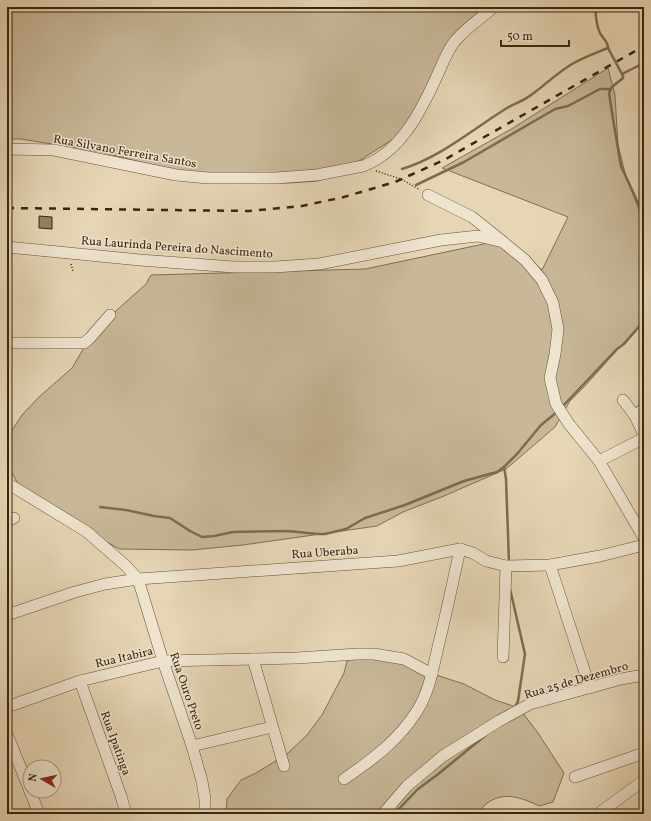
<svg xmlns="http://www.w3.org/2000/svg" width="651" height="821" font-family="Vollkorn,serif">
	<style>
		.green { fill: #c8b899; stroke: #806f52 }
		.lines { fill: none; stroke-linecap: round; stroke-linejoin: round }
		.stream { stroke: #7d6c4f; stroke-width: 2.5 }
		.building { fill: #928264; stroke: #38260b }
		.minor-casing { stroke: #645236; stroke-width: 12 }
		.path { stroke: #38260b; stroke-width: 1.5; stroke-dasharray: 1 2; stroke-linecap: butt }
		.minor { stroke: #efe4d0; stroke-width: 11 }
		.rail { stroke: #38260b; stroke-width: 2.5; stroke-dasharray: 7 7; stroke-linecap: butt }
		.labels { text-anchor: middle; stroke-width: 3; stroke-linejoin: round; paint-order: stroke }
		.street-label { font-size: 12px; fill: #38260b; stroke: #efe4d0 }
	</style>
	<rect width="100%" height="100%" fill="#e6d6b6"/>
	<filter id="stains"><feTurbulence type="fractalNoise" baseFrequency=".005" numOctaves="4"/><feColorMatrix values="0 0 0 0 .2 0 0 0 0 .09 0 0 0 0 .02 0 0 0 .5 -.17"/></filter>
	<radialGradient id="worn" r=".72"><stop offset=".6" stop-color="#630" stop-opacity="0"/><stop offset="1" stop-color="#630" stop-opacity=".3"/></radialGradient>
	<!-- green -->
	<g class="green">
		<polygon points="7,7 490,7 432,77 401,134 337,175 317,181 289,183 261,182 187,174 101,152 21,139 7,139"/>
		<polygon points="608,68 615,95 618,145 626,177 644,222 644,320 585,386 570,401 555,427 506,469 444,496 403,512 377,526 243,545 213,548 192,550 119,549 95,535 20,488 11,471 7,461 7,444 11,432 22,415 39,397 72,368 85,346 107,319 146,284 151,275 365,269 498,241 515,249 542,270 568,217 442,168 513,128"/>
		<path d="M366,657l30,5 68,22 31,16 24,8 19,25 26,40 -11,29 -14,4c-24,-12 -45,-16 -62,8h-251l1,-15 14,-19 15,-7 31,-19 20,-19 15,-20 22,-42 3,-12 6,-3z"/>
	</g>
	<g class="lines">
		<!-- stream -->
		<g class="stream">
			<path d="M595,7c1,9 1,18 5,26 3,6 8,8 8,15l15,28v2l-11,9 -3,6 4,26 8,47 23,50"/>
			<polyline points="622,74 644,63"/>
			<path d="M402,169c39,-12 71,-40 105,-61 8,-5 17,-7 24,-13 14,-10 26,-22 41,-31 12,-7 24,-11 36,-16"/>
			<polyline points="416,185 464,162 555,109 568,106 600,89 610,89"/>
			<polyline points="562,407 617,349 624,344 644,321"/>
			<polyline points="504,467 506,479 509,562"/>
			<polyline points="100,507 126,510 154,516 170,518 190,531 202,537 214,536 233,532 288,531 318,534 325,534 346,529 365,518 405,505 464,481 497,472 504,467 517,454 541,425 557,412"/>
			<polyline points="510,589 525,654 518,701 515,707"/>
			<polyline points="394,814 418,789 437,775 486,735"/>
		</g>
	</g>
	<!-- building -->
	<polygon class="building" points="39,216 52,217 52,229 39,228"/>
	<g class="lines">
		<!-- minor casing -->
		<g class="minor-casing">
			<g id="minor">
				<path d="M7,149l47,1 122,25 32,3h68l41,-3 46,-9c38,-14 58,-55 74,-90 5,-11 10,-25 18,-35 11,-13 26,-23 39,-34"/>
				<polyline points="428,195 472,217 502,241"/>
				<polyline points="7,247 140,260 234,267 274,267 319,264 441,240 478,236 503,242 525,260 542,280 553,303 558,329 555,354 550,378 556,404 569,424 599,461 644,538"/>
				<polyline points="7,343 84,343 90,338 110,315"/>
				<polyline points="623,400 635,416 644,435"/>
				<polyline points="635,416 644,408"/>
				<polyline points="599,461 644,438"/>
				<polyline points="7,483 87,532 125,565 138,579 163,661 192,746 202,781 205,799 205,814"/>
				<polyline points="7,521 14,518"/>
				<polyline points="550,565 590,688"/>
				<polyline points="7,615 75,592 105,584 138,579 398,561 460,549 473,553 486,561 506,566 550,565 600,556 644,545"/>
				<polyline points="503,657 506,566"/>
				<polyline points="253,659 284,766"/>
				<polyline points="80,681 121,796 126,814"/>
				<polyline points="7,707 80,681 163,661 297,658 357,654 374,654 404,659 432,674"/>
				<polyline points="7,734 30,791"/>
				<polyline points="192,746 272,727"/>
				<polyline points="575,777 644,753"/>
				<path d="M344,779c28,-19 55,-39 73,-68 12,-19 16,-42 21,-64 8,-32 15,-65 22,-98"/>
				<polyline points="30,791 39,814"/>
				<polyline points="383,814 407,786 443,756 499,721 530,704 621,679 644,675"/>
				<polyline points="598,814 644,780"/>
			</g>
		</g>
		<!-- path -->
		<g class="path">
			<polyline points="376,171 401,179 420,190"/>
			<polyline points="71,264 73,271"/>
		</g>
		<!-- minor -->
		<use href="#minor" class="minor"/>
		<!-- rail -->
		<polyline class="rail" points="7,208 249,211 302,206 344,197 395,182 444,160 644,46"/>
	</g>
	<g class="labels">
		<!-- street labels -->
		<g class="street-label">
			<text transform="translate(125 151) rotate(10)" y="4">Rua Silvano Ferreira Santos</text>
			<text transform="translate(177 247) rotate(4)" y="4">Rua Laurinda Pereira do Nascimento</text>
			<text transform="translate(325 552) rotate(-4)" y="4">Rua Uberaba</text>
			<text transform="translate(124 657) rotate(-13)" y="4">Rua Itabira</text>
			<text transform="translate(576 680) rotate(-16)" y="4">Rua 25 de Dezembro</text>
			<text transform="translate(187 691) rotate(71)" y="4">Rua Ouro Preto</text>
			<text transform="translate(116 743) rotate(70)" y="4">Rua Ipatinga</text>
		</g>
	</g>
	<!-- margin -->
	<rect width="651" height="821" fill="none" stroke="#e6d6b6" stroke-width="24"/>
	<rect x="8" y="8" width="635" height="805" fill="none" stroke="#38260b" stroke-width="2"/>
	<rect x="12" y="12" width="627" height="797" fill="none" stroke="#38260b"/>
	<!-- north arrow -->
	<g transform="translate(42 779) rotate(279)"><circle r="19" fill="#efe4d0" stroke="#a69881"/>
	<path d="M0-3L7 15L0 10L-7 15Z" fill="#8f2418"/>
	<text y="-6" font-size="11" font-weight="bold" text-anchor="middle" fill="#38260b">N</text>
	</g>
	<!-- scale -->
	<path d="M501 40v6h68v-6" fill="none" stroke="#38260b" stroke-width="2"/>
	<text x="507" y="40" font-size="12" fill="#38260b" stroke="#efe4d0" stroke-width="3" paint-order="stroke">50 m</text>
	<rect width="100%" height="100%" filter="url(#stains)"/>
	<rect width="100%" height="100%" fill="url(#worn)"/>
</svg>
